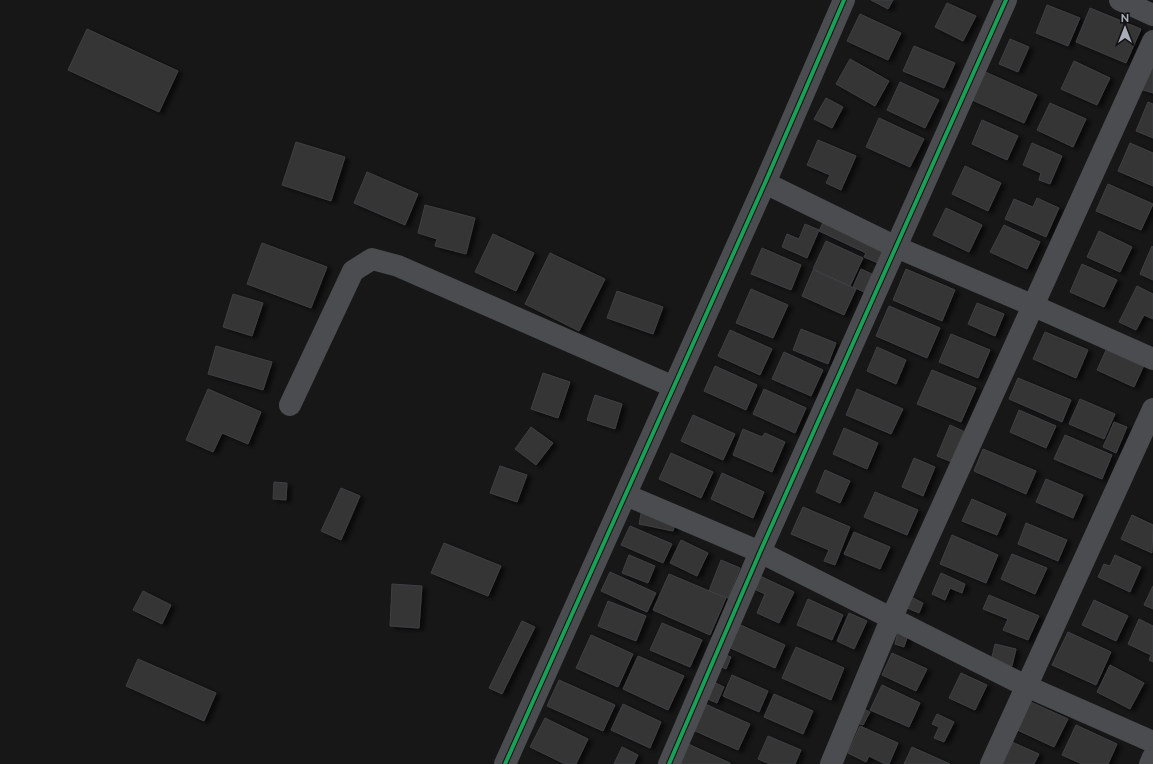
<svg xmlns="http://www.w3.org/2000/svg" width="1153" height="764" font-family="Raleway,sans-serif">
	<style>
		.building { fill: #353536; stroke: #3f4043; filter: url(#shadow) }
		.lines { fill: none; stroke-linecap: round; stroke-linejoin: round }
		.minor { stroke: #4b4c50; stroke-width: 22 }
		.cycleway-casing { stroke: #111113; stroke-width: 6 }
		.cycleway { stroke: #1a9f57; stroke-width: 4 }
	</style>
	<defs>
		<filter id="shadow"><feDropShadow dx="4.5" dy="2.5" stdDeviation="2" flood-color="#0009"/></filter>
	</defs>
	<rect width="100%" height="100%" fill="#171717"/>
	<!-- building -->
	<g class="building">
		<polygon points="871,0 893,0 888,9"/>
		<polygon points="947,3 976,16 963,41 935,27"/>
		<polygon points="1047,5 1080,18 1068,46 1036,33"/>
		<polygon points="1090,8 1141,29 1126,63 1076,42"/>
		<polygon points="860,14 901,33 888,60 847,41"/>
		<polygon points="87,29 178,71 159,112 68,70"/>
		<polygon points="1010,39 1029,47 1018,72 999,64"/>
		<polygon points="914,46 955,63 944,88 903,71"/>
		<polygon points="1153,57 1153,93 1140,89"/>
		<polygon points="850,59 889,81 875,106 836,84"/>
		<polygon points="1074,61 1110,78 1097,105 1061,89"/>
		<polygon points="983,71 1037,95 1024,123 970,99"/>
		<polygon points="900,82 939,100 925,128 887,110"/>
		<polygon points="826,98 843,107 832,128 814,119"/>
		<polygon points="1148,102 1153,104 1153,138 1136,131"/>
		<polygon points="1050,103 1086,119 1073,147 1037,130"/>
		<polygon points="879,118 924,139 910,167 866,147"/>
		<polygon points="982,120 1018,136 1007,160 972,144"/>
		<polygon points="818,140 856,156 841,190 826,183 830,175 807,165"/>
		<polygon points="296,142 345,157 331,201 282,185"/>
		<polygon points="1032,143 1062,156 1050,184 1039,180 1041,173 1023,165"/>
		<polygon points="1130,143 1153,153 1153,186 1118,171"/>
		<polygon points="965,166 1001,183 988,211 952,194"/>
		<polygon points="367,172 418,194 405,225 354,203"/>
		<polygon points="1108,184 1153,204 1141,230 1096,211"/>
		<polygon points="1037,198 1059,208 1046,237 1005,219 1014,199 1033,207"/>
		<polygon points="425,205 475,218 466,254 435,246 437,239 418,233"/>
		<polygon points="946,208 982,225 969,252 933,235"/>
		<polygon points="825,218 886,245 878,263 864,257 866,253 819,231"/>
		<polygon points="805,224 819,230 807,258 782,247 787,234 799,239"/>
		<polygon points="1004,225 1040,242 1027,269 990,252"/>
		<polygon points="1099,231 1132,247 1120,272 1087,257"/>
		<polygon points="493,234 534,253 516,291 475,272"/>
		<polygon points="826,241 863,258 850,286 813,269"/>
		<polygon points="262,243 327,267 311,308 247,284"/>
		<polygon points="1152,246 1153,247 1153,280 1140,274"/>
		<polygon points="762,248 801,265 791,290 751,274"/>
		<polygon points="550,253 605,279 579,331 525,304"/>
		<polygon points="1082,264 1117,280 1104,307 1070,292"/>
		<polygon points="861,269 872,274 864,292 853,287"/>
		<polygon points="906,269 955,290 942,321 893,300"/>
		<polygon points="813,270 856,289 844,315 802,296"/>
		<polygon points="1137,286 1153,294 1153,319 1144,315 1136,330 1119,322"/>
		<polygon points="751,289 788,305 773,338 736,323"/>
		<polygon points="617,291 663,307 653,334 607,318"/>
		<polygon points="233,294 263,303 252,336 223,327"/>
		<polygon points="977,303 1004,314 995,336 968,324"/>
		<polygon points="889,306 940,328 927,358 876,336"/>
		<polygon points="801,329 836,343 828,364 793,350"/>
		<polygon points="730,330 772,349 760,375 718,356"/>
		<polygon points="1045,332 1088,350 1076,378 1033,359"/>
		<polygon points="951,334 990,350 978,378 939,362"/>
		<polygon points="216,346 272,362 263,390 208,374"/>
		<polygon points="877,347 906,360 896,384 867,371"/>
		<polygon points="1107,348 1144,365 1134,387 1097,370"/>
		<polygon points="784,352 823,370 811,396 772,379"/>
		<polygon points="715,366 757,385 746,410 704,391"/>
		<polygon points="932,370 976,388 961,422 917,404"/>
		<polygon points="543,373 570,382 558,418 531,409"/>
		<polygon points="1018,378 1071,400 1062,422 1009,399"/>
		<polygon points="208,389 261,412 248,444 222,433 213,452 186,440"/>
		<polygon points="764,389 806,408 795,433 753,414"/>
		<polygon points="857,389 903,409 891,434 846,415"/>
		<polygon points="595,395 622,404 615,429 587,420"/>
		<polygon points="1080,399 1115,414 1104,439 1069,424"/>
		<polygon points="1019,410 1056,426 1046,448 1010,432"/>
		<polygon points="693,415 735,434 723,460 681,441"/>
		<polygon points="1114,422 1127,427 1116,453 1103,447"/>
		<polygon points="950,425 965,432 952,462 937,456"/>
		<polygon points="531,427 553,443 536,465 515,449"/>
		<polygon points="844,428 878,443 867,469 833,454"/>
		<polygon points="743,429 762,437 765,433 785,442 772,472 733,455"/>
		<polygon points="1065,435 1112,455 1102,479 1054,459"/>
		<polygon points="983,449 1036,471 1026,494 974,471"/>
		<polygon points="671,453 713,472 701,498 659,479"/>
		<polygon points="914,458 935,467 923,496 902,487"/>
		<polygon points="500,466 527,475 517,502 490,493"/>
		<polygon points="825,470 850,481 840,503 816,492"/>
		<polygon points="722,473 764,492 753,518 711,499"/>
		<polygon points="1046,479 1083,495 1073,518 1036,502"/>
		<polygon points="274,482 287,483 286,500 273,499"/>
		<polygon points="341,488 360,496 341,540 321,531"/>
		<polygon points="875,492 918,510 907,535 864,517"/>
		<polygon points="972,499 1006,514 997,535 962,521"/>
		<polygon points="803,507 850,527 835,565 824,561 829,550 791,534"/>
		<polygon points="642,509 677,517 673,531 639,524"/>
		<polygon points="1132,515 1153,525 1152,553 1121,539"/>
		<polygon points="1026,523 1067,540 1058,561 1018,544"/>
		<polygon points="630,526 672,544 663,563 621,545"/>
		<polygon points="854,532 890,547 880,569 844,554"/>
		<polygon points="952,535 998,555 986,583 940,564"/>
		<polygon points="681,540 708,553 697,576 670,563"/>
		<polygon points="444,543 501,566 488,596 431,573"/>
		<polygon points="1012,554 1047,568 1035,594 1001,579"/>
		<polygon points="629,555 655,566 648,583 622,573"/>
		<polygon points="1115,555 1141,567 1130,592 1098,577 1104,564 1110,566"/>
		<polygon points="721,560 740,568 728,598 709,591"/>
		<polygon points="610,572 656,593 647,612 601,591"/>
		<polygon points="941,573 965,584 962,593 950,588 945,600 932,594"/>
		<polygon points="669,574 726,598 710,635 653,610"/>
		<polygon points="760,576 794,592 779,623 757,613 765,594 754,589"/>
		<polygon points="392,584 422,586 419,628 390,626"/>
		<polygon points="1153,586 1153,609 1144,605"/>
		<polygon points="143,591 171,605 162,624 133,610"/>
		<polygon points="989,595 1039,616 1028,640 1003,630 1008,619 983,609"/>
		<polygon points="909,596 923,603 919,613 905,607"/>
		<polygon points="808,599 843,615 832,640 797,625"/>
		<polygon points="1094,600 1128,616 1116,641 1082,625"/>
		<polygon points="608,601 646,616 636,641 598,626"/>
		<polygon points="849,613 867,621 854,649 837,641"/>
		<polygon points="1139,619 1153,626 1153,662 1149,660 1151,655 1128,644"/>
		<polygon points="522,621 535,627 502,694 489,688"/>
		<polygon points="662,623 702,640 690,667 650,650"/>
		<polygon points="736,623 785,645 775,668 726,646"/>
		<polygon points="898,632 908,635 904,647 895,644"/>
		<polygon points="1068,632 1111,652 1096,685 1052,665"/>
		<polygon points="591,635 633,654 618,687 576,668"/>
		<polygon points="995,644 1016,649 1012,666 991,661"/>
		<polygon points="796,647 844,668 831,700 782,678"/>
		<polygon points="718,652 731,657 726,669 714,664"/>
		<polygon points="892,653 927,669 916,691 882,675"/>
		<polygon points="638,656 684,676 668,710 623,689"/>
		<polygon points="138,659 216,693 204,721 126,686"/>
		<polygon points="1110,665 1144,683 1130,709 1097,692"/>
		<polygon points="961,673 987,685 975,710 949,698"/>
		<polygon points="732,675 768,691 759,712 723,696"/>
		<polygon points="705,678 724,687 717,703 698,695"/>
		<polygon points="559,680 615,705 603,731 547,706"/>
		<polygon points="882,685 920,703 909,727 870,710"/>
		<polygon points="774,694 813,711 803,734 764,717"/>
		<polygon points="1024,699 1068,719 1054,747 1011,727"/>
		<polygon points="623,704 661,722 650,748 611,730"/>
		<polygon points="705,704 750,724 738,750 693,730"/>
		<polygon points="859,707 870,712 863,725 852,721"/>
		<polygon points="937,714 954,722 944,742 934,738 939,727 932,724"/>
		<polygon points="545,718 588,739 576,764 565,764 530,747"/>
		<polygon points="1076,725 1117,744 1108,764 1082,764 1062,755"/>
		<polygon points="860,726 898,743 889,764 885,764 869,756 866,762 848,753"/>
		<polygon points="768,736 801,750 795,764 770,764 758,759"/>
		<polygon points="1005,739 1039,754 1034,764 993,764"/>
		<polygon points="686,743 730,763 730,764 679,764"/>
		<polygon points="622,747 638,755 634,764 614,764"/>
		<polygon points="912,747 950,764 904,764"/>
	</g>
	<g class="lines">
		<!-- minor -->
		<g class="minor">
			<polyline points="1120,0 1153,15"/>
			<polyline points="765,183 896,247 1034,306 1153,359"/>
			<polyline points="290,405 353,271 372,259 398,266 674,387"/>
			<polyline points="626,495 760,552 1026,686 1153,742"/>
			<polyline points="505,764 765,183 844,0"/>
			<polyline points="669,764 760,552 1006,0"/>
			<polyline points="831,764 892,617 1153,41"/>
			<polyline points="991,764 1153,409"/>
			<polyline points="1150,764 1153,757"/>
		</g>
		<!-- cycleway casing -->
		<g class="cycleway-casing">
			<g id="cycleway">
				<polyline points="505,764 765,183 844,0"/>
				<polyline points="669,764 760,552 1006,0"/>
			</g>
		</g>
		<!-- cycleway -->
		<use href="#cycleway" class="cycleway"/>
	</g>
	<!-- north arrow -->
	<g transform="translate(1125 28)" stroke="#111113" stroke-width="3" paint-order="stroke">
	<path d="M0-3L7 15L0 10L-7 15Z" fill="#a8adb8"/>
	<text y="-6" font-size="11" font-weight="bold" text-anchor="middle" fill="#a8adb8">N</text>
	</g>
</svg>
